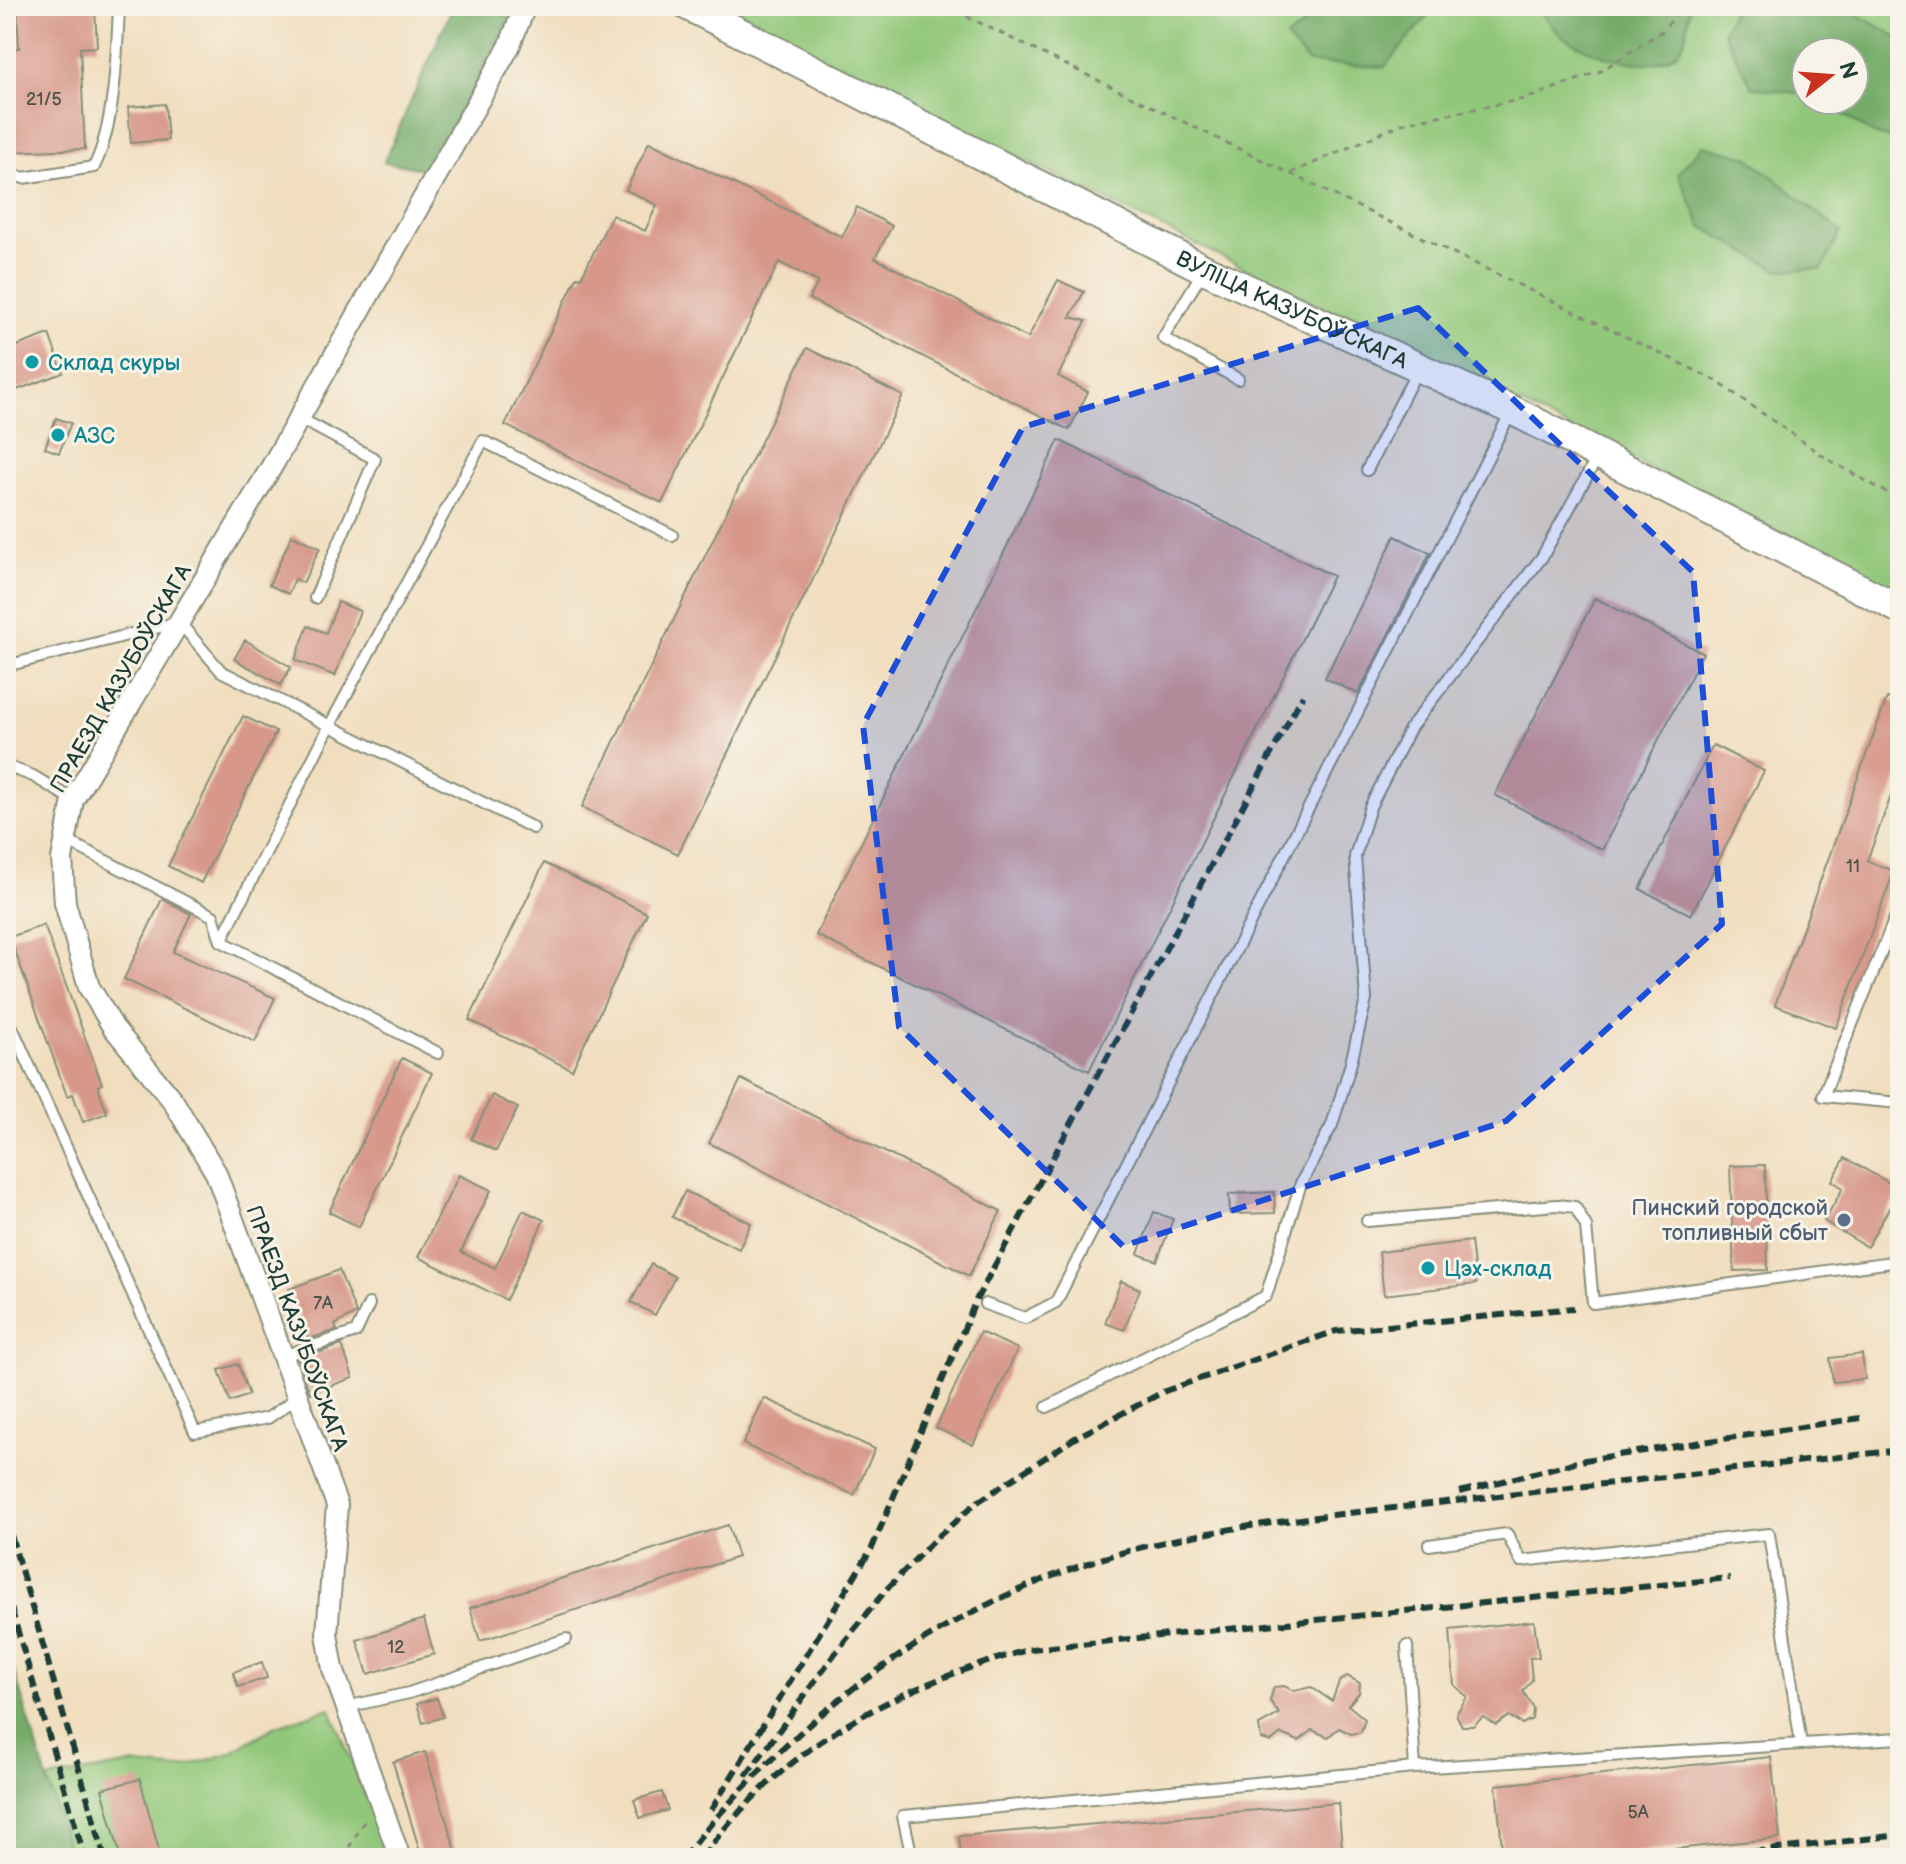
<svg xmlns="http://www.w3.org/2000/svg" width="1906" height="1864" font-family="'Balsamiq Sans',sans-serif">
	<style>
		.green { fill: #91c779; stroke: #588256; stroke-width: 2; fill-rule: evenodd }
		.forest { fill: #74ac69; stroke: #4a744e; stroke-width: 2 }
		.building { fill: #d7988a }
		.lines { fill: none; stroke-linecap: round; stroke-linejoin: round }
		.lane-casing { stroke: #888e7a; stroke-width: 14 }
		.street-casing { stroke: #888e7a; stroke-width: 24 }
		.secondary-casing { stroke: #888e7a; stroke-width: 32 }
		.path { stroke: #888e7a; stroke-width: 3; stroke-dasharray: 6 6; stroke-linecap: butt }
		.lane { stroke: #fff; stroke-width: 10 }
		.street { stroke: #fff; stroke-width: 20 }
		.secondary { stroke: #fff; stroke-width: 28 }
		.rail { stroke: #1f3d34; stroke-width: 6; stroke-dasharray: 12 6; stroke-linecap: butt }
		.marked { fill: #1d4ed8; fill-opacity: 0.2; stroke: #1d4ed8; stroke-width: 6; stroke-dasharray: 16 10; stroke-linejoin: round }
		.culture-dot { fill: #0f9aa8; stroke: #f7f3e8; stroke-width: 3 }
		.service-dot { fill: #5c6f8a; stroke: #f7f3e8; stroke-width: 3 }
		.labels { text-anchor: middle; stroke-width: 6; stroke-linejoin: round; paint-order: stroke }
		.number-label { font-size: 18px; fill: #4d544a }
		.street-label { font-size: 22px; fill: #1f3d34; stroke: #f7f3e8 }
		.culture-label { font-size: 22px; fill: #0d838f; stroke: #f7f3e8; text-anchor: start }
		.service-label { font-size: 22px; fill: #4e5e75; stroke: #f7f3e8; text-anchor: end }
	</style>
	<rect width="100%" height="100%" fill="#f7f3e8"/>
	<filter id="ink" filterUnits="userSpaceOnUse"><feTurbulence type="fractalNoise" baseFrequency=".0125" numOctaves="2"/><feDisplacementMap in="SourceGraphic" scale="16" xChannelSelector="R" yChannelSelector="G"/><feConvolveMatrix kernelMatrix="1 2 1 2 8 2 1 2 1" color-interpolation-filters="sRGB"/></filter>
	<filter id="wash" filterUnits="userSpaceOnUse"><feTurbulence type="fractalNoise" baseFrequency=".006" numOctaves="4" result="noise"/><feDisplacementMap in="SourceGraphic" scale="32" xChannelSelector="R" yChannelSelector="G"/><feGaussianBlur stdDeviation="1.8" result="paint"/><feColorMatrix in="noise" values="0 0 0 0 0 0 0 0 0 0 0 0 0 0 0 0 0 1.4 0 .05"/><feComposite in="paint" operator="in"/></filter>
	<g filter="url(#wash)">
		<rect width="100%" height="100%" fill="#f1debf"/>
		<!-- green -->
		<g class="green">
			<path d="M712,6h599l-8,20 125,-12 8,-8h100l28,31 119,7 7,-38h210v442l-4,23 4,14v106zM1806,52h48v48h-48z"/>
			<polygon points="330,1708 391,1858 71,1858 47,1779 131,1764 178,1769 230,1753 274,1727"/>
		</g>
		<!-- forest -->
		<g class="forest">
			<polygon points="453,6 518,6 428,170 384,162"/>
			<polygon points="1311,6 1436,6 1384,67 1309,63 1286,38 1303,26"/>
			<path d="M1536,6h154c-2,11 -2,27 -7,37 -19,39 -91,12 -118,-5 -11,-7 -20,-22 -29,-32z"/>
			<polygon points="1735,6 1841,6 1900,38 1900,142 1874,134 1821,100 1854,100 1854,52 1806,52 1806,94 1752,87 1723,31"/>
			<polygon points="1703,145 1748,157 1841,232 1822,269 1777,270 1701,226 1678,173"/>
			<polygon points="6,1645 71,1858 6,1858"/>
		</g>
		<g id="blocks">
			<!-- building -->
			<g class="building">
				<polygon points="17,6 95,6 97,47 80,48 85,149 6,152 6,49 19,48"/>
				<polygon points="165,104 168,140 131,143 128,107"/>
				<polygon points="649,142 842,237 857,207 892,226 875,258 1028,338 1058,280 1084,292 1070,317 1086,321 1058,376 1088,392 1069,430 809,299 818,282 779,262 662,503 505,425 577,277 581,278 612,215 645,231 657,205 626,190"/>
				<polygon points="49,334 63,373 6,394 6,350"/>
				<polygon points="807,348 903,396 678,854 582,807"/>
				<polygon points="56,418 71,423 59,453 45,448"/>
				<polygon points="1059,440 1333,576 1089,1071 816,935"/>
				<polygon points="292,535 320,548 303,583 295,579 288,594 269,585"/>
				<polygon points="1395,536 1430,553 1358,694 1325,678"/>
				<polygon points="1595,598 1703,653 1602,850 1495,795"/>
				<polygon points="338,602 360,611 335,676 295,660 308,626 326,633"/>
				<polygon points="245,640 291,667 281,685 234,659"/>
				<polygon points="1887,698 1900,703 1900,772 1867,861 1894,871 1836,1028 1775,1005"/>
				<polygon points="243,716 276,732 201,883 168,866"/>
				<polygon points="1713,745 1764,771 1691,915 1640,889"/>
				<polygon points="544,863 647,913 572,1070 469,1020"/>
				<polygon points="162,899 191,914 173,952 275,998 255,1042 124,979"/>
				<polygon points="44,925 102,1084 98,1086 107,1113 83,1122 73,1094 67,1096 10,937"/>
				<polygon points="402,1058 432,1073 359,1227 329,1212"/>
				<polygon points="741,1079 1001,1211 969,1276 709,1143"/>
				<polygon points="492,1095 518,1108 496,1151 471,1139"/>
				<polygon points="1845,1158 1900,1189 1867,1247 1824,1221 1843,1188 1832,1181"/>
				<polygon points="1765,1165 1768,1270 1734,1271 1730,1166"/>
				<polygon points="459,1175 491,1190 461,1252 495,1268 523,1210 544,1220 506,1300 418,1257"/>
				<polygon points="685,1191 751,1223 739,1249 672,1217"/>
				<polygon points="1274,1192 1275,1213 1230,1214 1229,1194"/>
				<polygon points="1154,1212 1173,1219 1157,1261 1138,1254"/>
				<polygon points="1471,1241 1476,1284 1384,1295 1379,1252"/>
				<polygon points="651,1264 675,1277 655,1315 631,1302"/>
				<polygon points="339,1270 356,1313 335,1325 337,1330 308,1339 289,1289"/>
				<polygon points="1121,1281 1140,1289 1124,1330 1105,1323"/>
				<polygon points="980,1332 1018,1349 973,1445 936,1428"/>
				<polygon points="342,1345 353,1378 310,1393 298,1359"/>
				<polygon points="1862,1354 1865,1379 1833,1382 1830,1358"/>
				<polygon points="238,1364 249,1395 230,1402 219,1370"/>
				<polygon points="764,1398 875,1449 854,1495 743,1444"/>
				<polygon points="728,1525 738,1557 480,1641 470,1608"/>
				<polygon points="424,1619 434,1654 368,1674 357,1640"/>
				<polygon points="1534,1621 1539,1657 1530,1658 1532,1680 1523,1691 1533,1708 1532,1719 1522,1724 1509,1716 1496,1725 1483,1717 1473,1726 1462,1726 1456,1714 1467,1697 1454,1685 1450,1630"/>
				<polygon points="262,1662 267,1678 238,1687 233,1672"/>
				<polygon points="1347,1676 1360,1683 1359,1693 1348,1705 1365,1719 1361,1732 1351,1734 1339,1728 1328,1737 1312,1730 1299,1741 1281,1734 1271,1742 1261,1739 1259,1725 1279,1714 1270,1701 1274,1687 1284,1686 1294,1691 1311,1687 1332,1701 1339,1682"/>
				<polygon points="437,1698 443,1717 423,1723 417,1704"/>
				<polygon points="425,1752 458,1858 422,1858 393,1762"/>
				<polygon points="1771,1757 1780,1838 1587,1858 1503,1858 1496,1785"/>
				<polygon points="140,1779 161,1858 121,1858 102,1789"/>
				<polygon points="662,1792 668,1810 640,1818 634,1800"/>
				<polygon points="1338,1803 1343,1858 961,1858 959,1836"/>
			</g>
		</g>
	</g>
	<g filter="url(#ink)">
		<use href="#blocks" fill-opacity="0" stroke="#888e7a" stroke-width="2"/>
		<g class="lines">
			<!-- lane casing -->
			<g class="lane-casing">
				<g id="lane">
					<path d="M6,170l17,8 71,-11c21,-42 23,-114 25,-161"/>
					<polyline points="1203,271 1163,338 1238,379"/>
					<polyline points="299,418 375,459 315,598"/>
					<polyline points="1367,470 1417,370"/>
					<polyline points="6,666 179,622 221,671 533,828"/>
					<polyline points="6,766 33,776 73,800"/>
					<polyline points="67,841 213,916 221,941 438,1053"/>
					<polyline points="1900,906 1823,1096 1900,1103"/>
					<polyline points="221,941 329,727 483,441 672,535"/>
					<polyline points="6,1014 195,1432 268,1418 298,1397"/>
					<polyline points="1367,1221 1557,1205 1575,1207 1586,1226 1593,1303 1892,1262 1900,1249"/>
					<polyline points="985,1304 1025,1318 1056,1302 1511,412"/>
					<polyline points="283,1356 356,1332 369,1304"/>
					<polyline points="1047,1407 1266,1296 1301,1183 1332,1125 1351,1063 1366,999 1355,856 1370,807 1411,727 1542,557 1597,458"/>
					<polyline points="1429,1545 1507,1534 1521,1561 1769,1534 1801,1744"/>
					<polyline points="1407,1646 1415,1768"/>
					<polyline points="346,1707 409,1693 566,1639"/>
					<polyline points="912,1858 903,1816 1415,1768 1900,1738"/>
				</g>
			</g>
			<!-- street casing -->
			<g class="street-casing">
				<polyline id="street" points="400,1858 333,1669 327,1634 337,1505 216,1173 173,1101 113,1027 89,987 65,903 62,859 73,800 272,466 509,47 525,6"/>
			</g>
			<!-- secondary casing -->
			<g class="secondary-casing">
				<g id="secondary">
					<path id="s1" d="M688,6l516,263 308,141 388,199"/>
				</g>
			</g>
			<!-- path -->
			<g class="path">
				<polyline points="945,6 1715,380 1829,460 1900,500"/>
				<polyline points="1291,173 1404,123 1528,98 1601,71 1662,31 1684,6"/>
				<polyline points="343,1858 365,1820"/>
			</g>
			<!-- lane -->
			<use href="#lane" class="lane"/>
			<!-- street -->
			<use href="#street" class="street"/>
			<!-- secondary -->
			<use href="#secondary" class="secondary"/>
			<!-- rail -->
			<g class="rail">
				<polyline points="1460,1492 1585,1460 1860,1418"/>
				<polyline points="6,1518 105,1858"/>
				<polyline points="6,1591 85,1858"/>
				<polyline points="746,1776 836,1652 886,1590 932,1542 976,1503 1075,1438 1165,1391 1336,1331 1574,1308"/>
				<polyline points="711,1810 872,1548 976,1300 1303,695"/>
				<path d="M683,1858c127,-161 292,-277 495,-319 91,-19 185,-27 277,-38 149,-17 297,-34 445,-51"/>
				<path d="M702,1858c82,-114 197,-173 329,-209l699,-71"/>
				<polyline points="1699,1858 1900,1835"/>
			</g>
		</g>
	</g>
	<!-- marked area -->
	<path class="marked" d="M1418,308l275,264 29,352 -216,197 -383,125 -224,-219 -36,-302 160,-298z"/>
	<!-- markers -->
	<g class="culture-dot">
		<circle cx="32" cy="362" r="8"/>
		<circle cx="58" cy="435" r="8"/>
		<circle cx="1428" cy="1268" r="8"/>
	</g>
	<circle class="service-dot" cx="1844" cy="1220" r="8"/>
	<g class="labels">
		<!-- number labels -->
		<g class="number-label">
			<text x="44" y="105">21/5</text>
			<text x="1853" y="872">11</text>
			<text x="323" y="1309">7А</text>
			<text x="396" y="1653">12</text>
			<text x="1638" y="1818">5А</text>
		</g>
		<!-- street labels -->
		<g class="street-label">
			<text dy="8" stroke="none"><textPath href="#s1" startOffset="676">ВУЛІЦА КАЗУБОЎСКАГА</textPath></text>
			<text transform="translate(120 678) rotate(-60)" y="8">ПРАЕЗД КАЗУБОЎСКАГА</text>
			<text transform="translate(298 1328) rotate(70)" y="8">ПРАЕЗД КАЗУБОЎСКАГА</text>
		</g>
		<!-- culture labels -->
		<g class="culture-label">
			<text x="48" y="370">Склад скуры</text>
			<text x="74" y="443">АЗС</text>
			<text x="1444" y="1276">Цэх-склад</text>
		</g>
		<!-- service labels -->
		<g class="service-label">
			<text x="1828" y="1215">Пинский городской<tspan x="1828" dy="25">топливный сбыт</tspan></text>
		</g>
	</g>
	<!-- margin -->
	<rect width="1906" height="1864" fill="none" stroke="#f7f3e8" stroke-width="32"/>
	<!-- north arrow -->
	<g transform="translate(1830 76) rotate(73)"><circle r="38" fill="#f7f3e8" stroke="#a1aaa0" stroke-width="2"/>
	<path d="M0-6L14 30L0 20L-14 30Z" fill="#c8321e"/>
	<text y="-12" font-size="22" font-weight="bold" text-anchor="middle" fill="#1f3d34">N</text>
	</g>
</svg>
